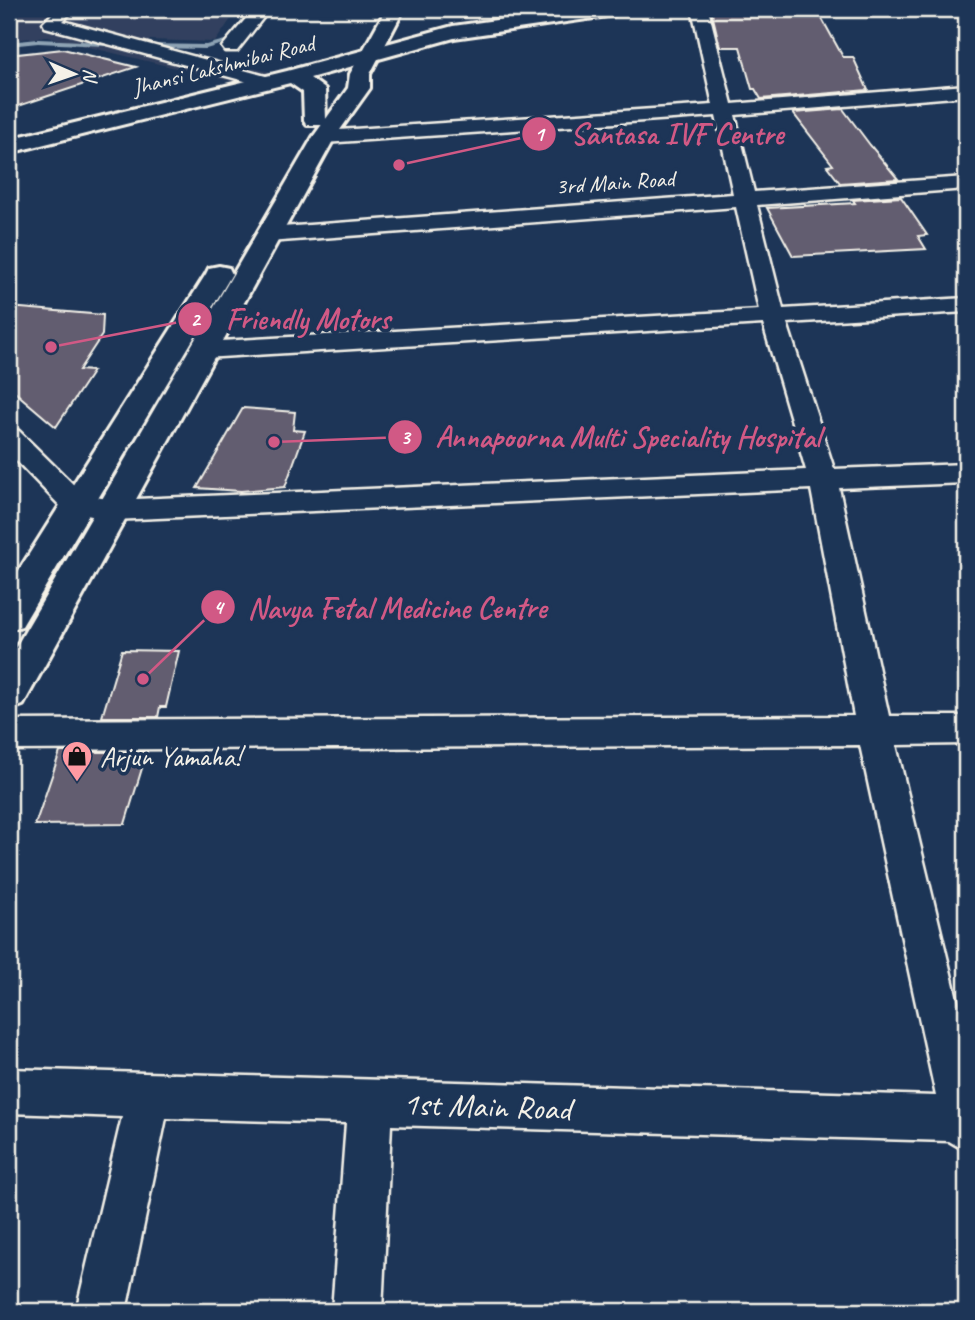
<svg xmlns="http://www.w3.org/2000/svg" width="975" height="1320" font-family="Caveat,sans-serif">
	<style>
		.built { fill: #32415e }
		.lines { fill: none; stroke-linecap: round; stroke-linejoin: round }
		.stream { fill: #8da2b3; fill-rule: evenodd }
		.building { fill: #625d70; stroke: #f4f1e8; stroke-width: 2 }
		.street-casing { stroke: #f4f1e8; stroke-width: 5 }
		.secondary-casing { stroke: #f4f1e8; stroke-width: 6 }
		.primary-casing { stroke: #f4f1e8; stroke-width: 6 }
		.street { fill: #1d3557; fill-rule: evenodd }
		.secondary { fill: #1d3557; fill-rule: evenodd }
		.primary { fill: #1d3557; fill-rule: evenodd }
		.labels { text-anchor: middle; stroke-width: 7; stroke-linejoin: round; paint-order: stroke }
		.far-street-label { font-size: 23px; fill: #f4f1e8; stroke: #1d3557 }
		.poi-label { font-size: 28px; fill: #f4f1e8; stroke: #1d3557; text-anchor: start }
		.near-street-label { font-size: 33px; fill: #f4f1e8; stroke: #1d3557 }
		.leader { fill: none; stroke: #d15985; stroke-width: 2.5 }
		.callout-dot { fill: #d15985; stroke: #1d3557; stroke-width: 2.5 }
		.mark-label { font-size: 21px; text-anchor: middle; font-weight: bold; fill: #fff }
		.callout-label { font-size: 30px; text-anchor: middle; font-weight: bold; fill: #d15985; stroke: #1d3557; stroke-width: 7; stroke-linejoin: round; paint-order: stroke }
	</style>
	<rect width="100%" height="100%" fill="#1d3557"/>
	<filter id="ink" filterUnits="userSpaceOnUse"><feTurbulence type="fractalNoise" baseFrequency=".0143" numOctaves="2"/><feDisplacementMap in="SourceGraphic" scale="14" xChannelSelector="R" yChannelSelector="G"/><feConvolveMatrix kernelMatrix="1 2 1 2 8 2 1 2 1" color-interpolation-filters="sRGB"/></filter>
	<g filter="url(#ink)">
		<!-- built -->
		<polygon class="built" points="9,9 238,9 215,42 150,40 145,47 271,72 234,82 47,37 9,40"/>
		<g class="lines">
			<!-- stream -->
			<g class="stream">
				<polygon points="251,9 257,9 229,42 206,49 144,48 141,46 144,44 206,45 225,40"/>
				<polygon points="38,39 126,43 129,45 126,47 38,43 9,46 9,42"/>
			</g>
		</g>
		<!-- building -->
		<g class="building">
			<polygon points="711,9 820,15 843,57 853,57 868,90 761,99 755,89 752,89 740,47 720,47"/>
			<polygon points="63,49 136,67 9,109 9,55"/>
			<polygon points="843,109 870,145 898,179 840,183 827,166 833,165 793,113"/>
			<polygon points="901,197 927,235 918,236 926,249 793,256 767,208 855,203 853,200"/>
			<polygon points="9,307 103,315 102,335 79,370 93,371 56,427 9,387"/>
			<polygon points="243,408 295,412 293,430 305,431 285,487 241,491 197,488"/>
			<polygon points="122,650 179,651 166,707 160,707 158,717 102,717"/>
			<polygon points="60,752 147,752 125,824 35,825"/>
		</g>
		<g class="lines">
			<!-- street casing -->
			<g class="street-casing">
				<g id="street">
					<polygon points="57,9 74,9 63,21 273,78 276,82 267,87 45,27 43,23"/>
					<polygon points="254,9 270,9 237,51 225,51 222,47"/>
					<polygon points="692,9 708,9 732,104 966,85 966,96 735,115 754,192 966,177 966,189 757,205 783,309 966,298 966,312 787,323 834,469 966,464 966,483 839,488 889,716 966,716 966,744 896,745 966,1036 966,1151 949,1141 391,1125 382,1311 332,1311 346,1123 166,1118 126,1311 76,1311 122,1117 9,1113 9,1069 936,1096 860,745 9,750 9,720 854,716 811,489 113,520 65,511 9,453 9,428 19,431 84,495 113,500 806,470 763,324 204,358 195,355 191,350 195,345 204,342 759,310 736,207 268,242 257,235 268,228 733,194 716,116 324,143 314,137 324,131 713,105"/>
				</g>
			</g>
			<!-- secondary casing -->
			<g class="secondary-casing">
				<g id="secondary">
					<polygon points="386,9 404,9 370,74 370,88 335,137 23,705 9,710 9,659 313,137 348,88 350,74"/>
					<polygon points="219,266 229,268 232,274 22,626 9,630 9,586 206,274 209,268"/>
				</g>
			</g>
			<!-- primary casing -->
			<g class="primary-casing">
				<polygon id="primary" points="576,9 624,9 615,15 454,38 310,78 325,89 326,120 323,125 307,125 304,120 303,92 290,83 9,153 9,139 287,71 453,26"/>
			</g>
			<!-- street -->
			<use href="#street" class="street"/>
			<!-- secondary -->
			<use href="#secondary" class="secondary"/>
			<!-- primary -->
			<use href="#primary" class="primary"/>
		</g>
	</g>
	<!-- icons -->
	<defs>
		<g id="shop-pin" transform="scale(1.575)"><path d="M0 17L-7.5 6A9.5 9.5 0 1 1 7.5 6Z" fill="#ff9aa2" stroke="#1d3557"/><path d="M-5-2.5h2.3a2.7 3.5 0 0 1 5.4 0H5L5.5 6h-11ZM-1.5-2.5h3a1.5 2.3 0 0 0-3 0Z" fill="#111"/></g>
	</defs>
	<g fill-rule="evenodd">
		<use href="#shop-pin" x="77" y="756"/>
	</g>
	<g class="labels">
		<!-- far-street labels -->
		<g class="far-street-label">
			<text transform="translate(223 65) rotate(-14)" y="8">Jhansi Lakshmibai Road</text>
			<text transform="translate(615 182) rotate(-4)" y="8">3rd Main Road</text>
		</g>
		<!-- poi labels -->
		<g class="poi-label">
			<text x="100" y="766">Arjun Yamaha!</text>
		</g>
		<!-- near-street labels -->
		<g class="near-street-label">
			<text transform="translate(487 1105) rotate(2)" y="12">1st Main Road</text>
		</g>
	</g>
	<!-- callouts -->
	<path class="leader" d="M399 165L539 134M51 347L195 319M274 442L405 437M143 679L218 607"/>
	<g class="callout-dot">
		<circle cx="399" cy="165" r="7"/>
		<circle cx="51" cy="347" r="7"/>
		<circle cx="274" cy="442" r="7"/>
		<circle cx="143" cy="679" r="7"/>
		<circle cx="539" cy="134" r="18"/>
		<circle cx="195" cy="319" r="18"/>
		<circle cx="405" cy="437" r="18"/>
		<circle cx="218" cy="607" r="18"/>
	</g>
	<g class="mark-label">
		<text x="539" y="141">1</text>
		<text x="195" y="326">2</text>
		<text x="405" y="444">3</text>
		<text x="218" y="614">4</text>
	</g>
	<g class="callout-label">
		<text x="677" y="144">Santasa IVF Centre</text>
		<text x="308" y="329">Friendly Motors</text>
		<text x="628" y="447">Annapoorna Multi Speciality Hospital</text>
		<text x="397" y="618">Navya Fetal Medicine Centre</text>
	</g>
	<!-- margin -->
	<rect width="975" height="1320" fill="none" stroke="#1d3557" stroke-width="35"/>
	<rect x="18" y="18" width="940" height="1285" fill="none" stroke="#f4f1e8" stroke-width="2.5" filter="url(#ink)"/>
	<!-- north arrow -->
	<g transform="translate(74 74) rotate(92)" stroke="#1d3557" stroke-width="5" paint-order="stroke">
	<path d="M0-5L12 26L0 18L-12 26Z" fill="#f4f1e8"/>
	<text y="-10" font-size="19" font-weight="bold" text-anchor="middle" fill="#f4f1e8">N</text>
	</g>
</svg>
